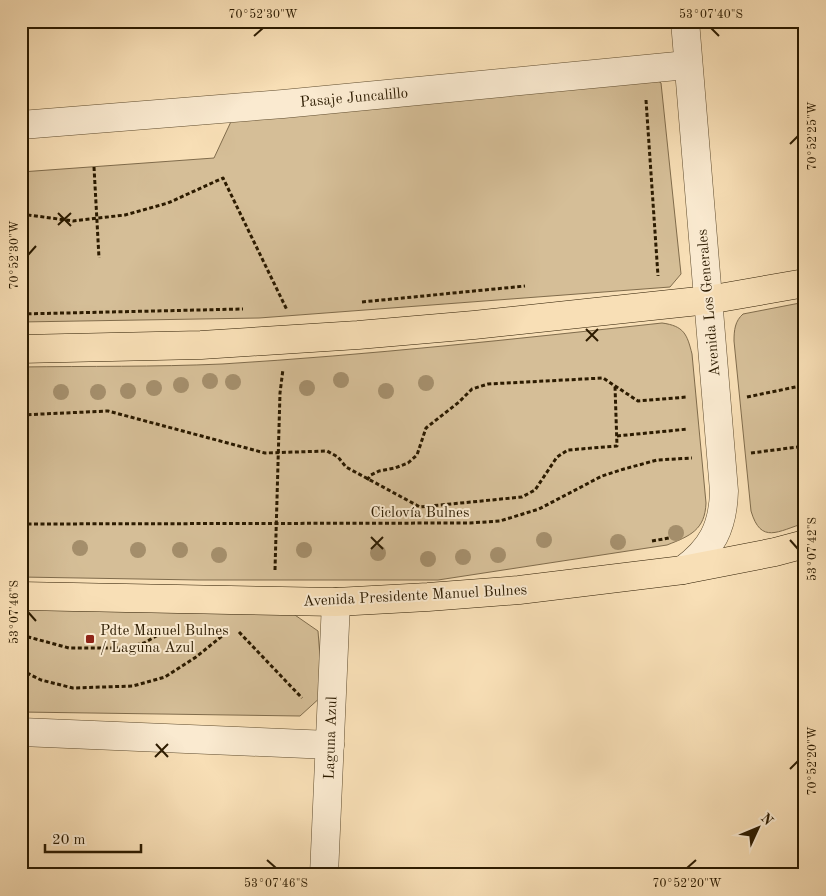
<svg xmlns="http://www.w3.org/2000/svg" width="826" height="896" font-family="'Old Standard TT',serif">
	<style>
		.green { fill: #d5be97; stroke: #806c4c }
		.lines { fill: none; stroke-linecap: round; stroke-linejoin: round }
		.minor-casing { stroke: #5f4c2e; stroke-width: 29 }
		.major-casing { stroke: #2c1b00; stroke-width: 29 }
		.path { stroke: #2c1b00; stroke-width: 3; stroke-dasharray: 4 2.5; stroke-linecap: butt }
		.minor { stroke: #faead0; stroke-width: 28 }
		.major { stroke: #f8dfb6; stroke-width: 28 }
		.tree { fill: #a48e6b }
		.ticks { fill: none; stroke: #2c1b00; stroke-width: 2 }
		.poi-dot { fill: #8f2418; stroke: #faead0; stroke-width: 2 }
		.labels { text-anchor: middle; stroke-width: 4; stroke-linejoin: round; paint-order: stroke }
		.street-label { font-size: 15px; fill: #2c1b00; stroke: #faead0 }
		.poi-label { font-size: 15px; fill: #2c1b00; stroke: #faead0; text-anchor: start }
		.neatline { fill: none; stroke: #2c1b00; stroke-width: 2 }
		.ticks-label { font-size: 12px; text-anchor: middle; fill: #2c1b00 }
	</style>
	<rect width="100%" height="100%" fill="#f8dfb6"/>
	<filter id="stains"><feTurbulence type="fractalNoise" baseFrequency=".004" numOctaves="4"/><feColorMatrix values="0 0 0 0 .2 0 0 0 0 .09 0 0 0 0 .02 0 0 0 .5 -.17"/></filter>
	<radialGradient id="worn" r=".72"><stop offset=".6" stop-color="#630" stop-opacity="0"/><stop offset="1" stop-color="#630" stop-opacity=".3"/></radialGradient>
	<!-- green -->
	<g class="green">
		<polygon points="647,73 661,83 681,274 670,287 259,318 21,322 21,172 214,158 235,113"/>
		<path d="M805,302v221c-27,8 -44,22 -54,-12l-17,-170c0,-11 1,-20 9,-27z"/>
		<path d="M662,323c22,3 25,11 30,31l14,149c-1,27 -16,33 -39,42l-229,35h-240l-177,-3v-210c67,-1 134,0 201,-3 147,-9 293,-25 440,-41z"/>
		<polygon points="21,609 292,613 318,631 323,695 300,716 21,712"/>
	</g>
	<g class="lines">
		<!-- minor casing -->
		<g class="minor-casing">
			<g id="minor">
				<polyline points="21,125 283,104 687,65"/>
				<path d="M683,570c29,-21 40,-43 41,-79l-39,-470"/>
				<polyline points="21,732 330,745"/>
				<polyline points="324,875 336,602"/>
			</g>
		</g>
		<!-- major casing -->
		<g class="major-casing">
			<g id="major">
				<polyline points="21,349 201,345 358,335 474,325 661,305 708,300 805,283"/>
				<polyline points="21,596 336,602 428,597 519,590 683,570 775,552 805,544"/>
			</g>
		</g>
		<!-- path -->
		<g class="path">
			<polyline points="646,100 658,276"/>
			<polyline points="94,167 99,258"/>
			<polyline points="21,214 73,221 125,215 168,203 223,178 287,310"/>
			<polyline points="362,302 525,286"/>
			<polyline points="21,314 243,309"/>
			<polyline points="747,397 805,385"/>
			<polyline points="21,415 108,411 265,453 327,451 338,457 346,467 420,507 522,497 535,490 557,457 568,450 617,446 615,386"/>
			<polyline points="617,436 688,429"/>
			<polyline points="751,453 805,446"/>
			<polyline points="367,480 371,475 379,471 395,468 408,463 417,455 426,428 459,402 472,389 488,384 603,378 638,401 687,397"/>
			<polyline points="21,524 470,523 500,521 539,509 602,476 624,469 657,460 692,458"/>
			<polyline points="652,541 675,537"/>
			<polyline points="275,570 280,393 283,369"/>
			<polyline points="239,632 302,698"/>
			<polyline points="21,635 69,648 124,648 144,643 165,631"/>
			<polyline points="21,670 41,680 73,688 133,686 165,677 196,657 227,632"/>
		</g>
		<!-- minor -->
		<use href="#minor" class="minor"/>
		<!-- major -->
		<use href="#major" class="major"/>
	</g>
	<!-- trees -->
	<g class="tree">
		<circle cx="341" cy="380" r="8"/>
		<circle cx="210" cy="381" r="8"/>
		<circle cx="233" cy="382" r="8"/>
		<circle cx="426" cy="383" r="8"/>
		<circle cx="181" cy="385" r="8"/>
		<circle cx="154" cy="388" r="8"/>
		<circle cx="307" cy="388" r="8"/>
		<circle cx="128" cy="391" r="8"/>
		<circle cx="386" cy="391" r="8"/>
		<circle cx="61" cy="392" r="8"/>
		<circle cx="98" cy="392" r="8"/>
		<circle cx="676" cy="533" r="8"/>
		<circle cx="544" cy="540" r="8"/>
		<circle cx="618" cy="542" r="8"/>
		<circle cx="80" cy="548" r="8"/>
		<circle cx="138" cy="550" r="8"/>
		<circle cx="180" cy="550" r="8"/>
		<circle cx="304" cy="550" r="8"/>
		<circle cx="378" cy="553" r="8"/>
		<circle cx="219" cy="555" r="8"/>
		<circle cx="498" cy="555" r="8"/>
		<circle cx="463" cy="557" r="8"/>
		<circle cx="428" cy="559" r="8"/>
	</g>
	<!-- ticks -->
	<path class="ticks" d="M711,28l8,8M254,36l9,-8M790,144l8,-8M58,213l13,13M58,225l13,-12M28,255l8,-9M586,329l12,12M586,341l12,-12M371,537l12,12M790,540l8,9M371,549l12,-12M28,612l8,9M156,744l12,13M155,757l13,-13M790,769l8,-8M267,860l9,8M687,868l9,-8"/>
	<!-- markers -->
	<rect class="poi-dot" x="85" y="634" width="10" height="10" rx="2.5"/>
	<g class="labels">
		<!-- street labels -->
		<g class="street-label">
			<text transform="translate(354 97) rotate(-5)" y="5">Pasaje Juncalillo</text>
			<text transform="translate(708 303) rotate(-95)" y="5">Avenida Los Generales</text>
			<text x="420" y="517">Ciclovía Bulnes</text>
			<text transform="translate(415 595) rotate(-3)" y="5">Avenida Presidente Manuel Bulnes</text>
			<text transform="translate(330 738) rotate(-88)" y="5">Laguna Azul</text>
		</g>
		<!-- poi labels -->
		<g class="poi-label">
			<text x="100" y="635">Pdte Manuel Bulnes<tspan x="100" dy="17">/ Laguna Azul</tspan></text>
		</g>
	</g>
	<!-- margin -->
	<rect width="826" height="896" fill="none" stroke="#f8dfb6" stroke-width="55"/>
	<!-- north arrow -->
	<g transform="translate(758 828) rotate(46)" stroke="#faead0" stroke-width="4" paint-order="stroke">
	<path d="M0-4L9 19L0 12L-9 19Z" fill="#2c1b00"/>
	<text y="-8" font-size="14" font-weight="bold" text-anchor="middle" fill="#2c1b00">N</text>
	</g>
	<!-- scale -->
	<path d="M45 844v8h96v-8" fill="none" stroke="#2c1b00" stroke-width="2.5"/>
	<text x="52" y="844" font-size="15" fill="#2c1b00" stroke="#faead0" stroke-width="4" paint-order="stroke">20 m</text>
	<rect x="28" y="28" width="770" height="840" class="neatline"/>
	<g class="ticks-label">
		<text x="263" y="18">70°52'30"W</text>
		<text x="711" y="18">53°07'40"S</text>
		<text transform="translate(812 136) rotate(-90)" y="4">70°52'25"W</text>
		<text transform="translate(14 255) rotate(-90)" y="4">70°52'30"W</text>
		<text transform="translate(812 549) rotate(-90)" y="4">53°07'42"S</text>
		<text transform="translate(14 612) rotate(-90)" y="4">53°07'46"S</text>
		<text transform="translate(812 761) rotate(-90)" y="4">70°52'20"W</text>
		<text x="276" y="887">53°07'46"S</text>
		<text x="687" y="887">70°52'20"W</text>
	</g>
	<rect width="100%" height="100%" filter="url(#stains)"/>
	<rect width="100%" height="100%" fill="url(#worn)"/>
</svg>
